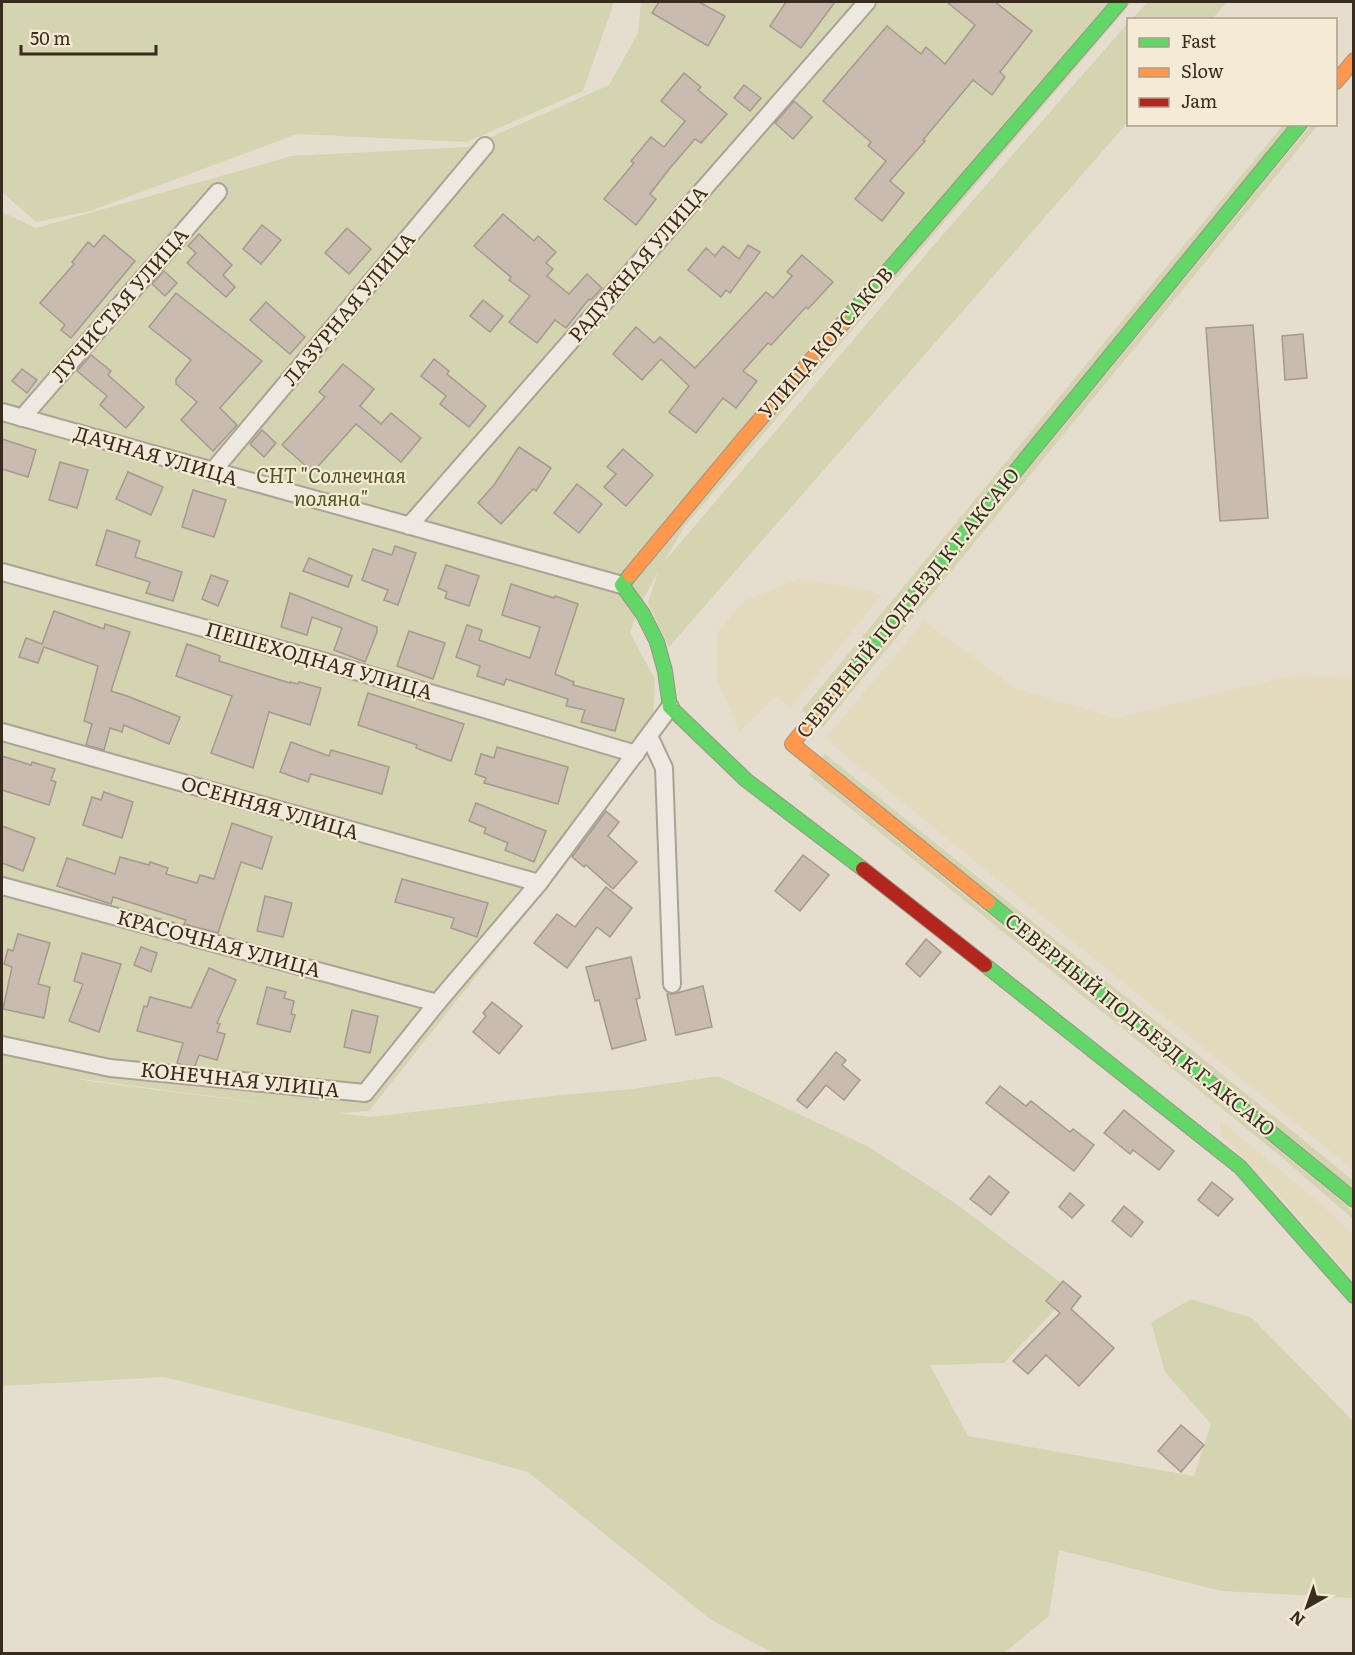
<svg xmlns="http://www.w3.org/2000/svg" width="1355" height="1655" font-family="Literata,serif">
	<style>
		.farmland { fill: #e4dbbf }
		.green { fill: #d5d4b1; fill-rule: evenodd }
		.building { fill: #c9bbaf; stroke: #a5998d; stroke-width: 1.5 }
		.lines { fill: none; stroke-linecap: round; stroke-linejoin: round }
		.street-casing { stroke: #aaa297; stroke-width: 20 }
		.fast-casing { stroke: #9a9287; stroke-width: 16 }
		.slow-casing { stroke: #9a9287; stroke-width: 16 }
		.jam-casing { stroke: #9a9287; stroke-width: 16 }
		.street { stroke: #ede8e0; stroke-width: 16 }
		.fast { stroke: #63d668; stroke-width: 14 }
		.slow { stroke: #ff974d; stroke-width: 14 }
		.jam { stroke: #b3261e; stroke-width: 14 }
		.labels { text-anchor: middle; stroke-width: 4.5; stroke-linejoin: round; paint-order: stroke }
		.street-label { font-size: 20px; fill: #392b1f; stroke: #f5ebd4 }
		.park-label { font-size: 20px; font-style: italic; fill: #4b5525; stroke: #f5ebd4 }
	</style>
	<rect width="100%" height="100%" fill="#e5ddce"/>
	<!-- farmland -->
	<g class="farmland">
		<polygon points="799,579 870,590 881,596 791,707 776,696 740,732 717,681 717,634 744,601"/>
		<polygon points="924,621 1015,688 1115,718 1294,675 1353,676 1353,1170 825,739"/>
		<polygon points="1220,1120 1314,1198 1353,1234 1353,1280 1284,1201 1221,1136"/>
	</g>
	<!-- green -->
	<g class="green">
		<polygon points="2,2 614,2 583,91 467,142 297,134 90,211 36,222 2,192"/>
		<path d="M641,2h491l-448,525 -20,35 269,-316 195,-223v99l-459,525 -21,-44 10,-31 -17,31 -11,30 25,46 -3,65 -36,45 -32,48 -53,70 -162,204 -31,2 32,4 191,-22 71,-6 86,-13 151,71 86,56 117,88 -68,72 -74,2 38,71 226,40 17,-52 -46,-52 -14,-50 40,-23 61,19 101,103v177l-131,-7 -163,-41 -10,66 -45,37h-231l-63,-34 -182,-147 -156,-43 -208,-52 -162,9v-1174l34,16 256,-72 176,-9 141,-62 29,-52zM74,1078l219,29h1l-200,-25z"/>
		<polygon points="1148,2 1227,2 1212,19 1132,19"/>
		<polygon points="1283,125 1290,125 806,714 802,710"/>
		<polygon points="1311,125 1318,125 823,727 819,724"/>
		<polygon points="825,754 1322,1155 1353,1181 1353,1189 822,758"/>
		<polygon points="812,771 1340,1200 1353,1212 1353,1219 1278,1154 809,775"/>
	</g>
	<!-- building -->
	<g class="building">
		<polygon points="659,2 699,2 725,16 708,46 652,13"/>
		<polygon points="786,2 835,2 801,48 770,26"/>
		<polygon points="947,2 995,2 1032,31 1000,72 1005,77 992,95 973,80 923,140 925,141 890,181 904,193 882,221 855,199 886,161 868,146 871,142 823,101 887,26 921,54 926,47 945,64 975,25"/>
		<polygon points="684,73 701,87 698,90 727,114 701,143 695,139 670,168 650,194 656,199 636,225 604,199 634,163 631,161 651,137 664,147 685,121 661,101"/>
		<polygon points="744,85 761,98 750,111 734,98"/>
		<polygon points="794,101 812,117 793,139 775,123"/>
		<polygon points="503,214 534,241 538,236 556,252 546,263 553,269 547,276 569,294 587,274 602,288 591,300 589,299 566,328 555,320 537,343 509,322 530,296 509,280 511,277 474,246"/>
		<polygon points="262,225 281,240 261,264 243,249"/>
		<polygon points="347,228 371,249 349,274 325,253"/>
		<polygon points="199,234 232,265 223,275 235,287 226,297 187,263 196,253 188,246"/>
		<polygon points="104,235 135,261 71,338 61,330 65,325 40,303 74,264 72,262 88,242 94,247"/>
		<polygon points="748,245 760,252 730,293 726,290 721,297 688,270 706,248 715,256 723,246 739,259"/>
		<polygon points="802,255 833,282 808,309 806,307 771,345 768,343 743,371 757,381 736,408 723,398 696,433 669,412 689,386 661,359 642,380 613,354 636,327 654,343 660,337 695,368 766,292 773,298 792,276 787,272"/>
		<polygon points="164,271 177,283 165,296 152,284"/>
		<polygon points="176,293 262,361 220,408 237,425 213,451 181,420 197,402 176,384 176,379 191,360 149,327"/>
		<polygon points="483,300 503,316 490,332 470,316"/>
		<polygon points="266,302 305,337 290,354 250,320"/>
		<polygon points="1253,325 1268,518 1220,521 1206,328"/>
		<polygon points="1303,334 1307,378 1285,380 1282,336"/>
		<polygon points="91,355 111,371 108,375 144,407 126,428 100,405 107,396 77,371"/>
		<polygon points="434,359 449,371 447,374 486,406 469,427 440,404 446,396 421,376"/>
		<polygon points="343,364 374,389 360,406 381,424 391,413 421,438 401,462 356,424 313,472 282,445 325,397 319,392"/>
		<polygon points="22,369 37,380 27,393 12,381"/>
		<polygon points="262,430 276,443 264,457 250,444"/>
		<polygon points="2,439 36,450 28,477 2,469"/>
		<polygon points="519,447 551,468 536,491 533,489 501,524 478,503 494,485"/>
		<polygon points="623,449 653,475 626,506 604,487 616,474 607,467"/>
		<polygon points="60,462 88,470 77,508 49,500"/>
		<polygon points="128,472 163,487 151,515 116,499"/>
		<polygon points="577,484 602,504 579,533 554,513"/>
		<polygon points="193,490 226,500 214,537 182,527"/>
		<polygon points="107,530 140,541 135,557 182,572 173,601 146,593 150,582 96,565"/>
		<polygon points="395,546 416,553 398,605 384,600 388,590 362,580 373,549 392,555"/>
		<polygon points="309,558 352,576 348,587 303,571"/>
		<polygon points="446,565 479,576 469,606 445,598 447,592 438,588"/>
		<polygon points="211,575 228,581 218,606 202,599"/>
		<polygon points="511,584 554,598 555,596 578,604 555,674 574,682 573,685 624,699 615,731 581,722 585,710 566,706 568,699 506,679 504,685 477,676 480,666 456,657 467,625 482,630 479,640 530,658 540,627 502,615"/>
		<polygon points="290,593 377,627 377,632 365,662 334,650 342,628 312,617 307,635 281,627"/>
		<polygon points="54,611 104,629 105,624 130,632 111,691 127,696 180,717 169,744 124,725 122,732 110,728 104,750 86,745 92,724 84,721 98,666 44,647 38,663 19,657 26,638 42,644"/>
		<polygon points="409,631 445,643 433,679 397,666"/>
		<polygon points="187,644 220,656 219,661 290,683 290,682 298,684 299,682 321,688 310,725 269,712 253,768 211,753 232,696 176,676"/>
		<polygon points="368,693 464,724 451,761 416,748 417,745 358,725"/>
		<polygon points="291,742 329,756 331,750 389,767 382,794 311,774 308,782 280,772"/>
		<polygon points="497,747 568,767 558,804 484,783 486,778 475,774 481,754 494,758"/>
		<polygon points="2,756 31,765 32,762 55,769 51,780 56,782 49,805 2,790"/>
		<polygon points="104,792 133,802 122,838 83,825 92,797 101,800"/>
		<polygon points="476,803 546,831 534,862 505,850 508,843 484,833 486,828 469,821"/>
		<polygon points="606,811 619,822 608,836 637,862 613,889 586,865 584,867 572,857"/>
		<polygon points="232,823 272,837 262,869 241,862 218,933 184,924 186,920 113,897 111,904 57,886 67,858 115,874 120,857 149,865 150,862 168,868 166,874 197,883 200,875 214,879"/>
		<polygon points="2,826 35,838 23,871 2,863"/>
		<polygon points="803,855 829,875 800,911 775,891"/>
		<polygon points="402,879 488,903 477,937 451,928 454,918 395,902"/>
		<polygon points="606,887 632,908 610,937 597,927 567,968 534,943 557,914 575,927"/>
		<polygon points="265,896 292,903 283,937 257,931"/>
		<polygon points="18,934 50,943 38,984 50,987 44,1018 3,1009 12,967 4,964 8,949 13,951"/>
		<polygon points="926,939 941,952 920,977 906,964"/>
		<polygon points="141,947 157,953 151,972 134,965"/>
		<polygon points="82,953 121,964 99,1032 69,1021 83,984 74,981"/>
		<polygon points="631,957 640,998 636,999 646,1040 612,1049 599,1000 595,1001 586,967"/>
		<polygon points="209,968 236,980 217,1023 220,1024 217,1032 225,1034 217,1060 199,1055 195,1066 183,1065 177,1063 183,1043 137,1031 144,1006 147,1007 150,997 191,1008"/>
		<polygon points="703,986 712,1027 676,1035 667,994 673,994"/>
		<polygon points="267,987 286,992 284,998 294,1001 291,1014 295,1015 290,1032 257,1024"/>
		<polygon points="492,1002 522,1026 499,1054 473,1032 486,1016 483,1013"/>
		<polygon points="352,1010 378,1016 370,1053 344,1047"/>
		<polygon points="836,1052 846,1060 842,1065 860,1080 844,1100 826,1085 807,1108 797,1100"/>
		<polygon points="1000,1086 1026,1106 1031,1101 1070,1132 1073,1129 1094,1145 1074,1171 986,1103"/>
		<polygon points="1124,1110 1174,1151 1159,1170 1133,1150 1130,1154 1104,1133"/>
		<polygon points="989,1176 1009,1192 991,1215 970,1199"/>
		<polygon points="1212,1182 1233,1199 1218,1216 1198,1200"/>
		<polygon points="1070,1193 1084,1205 1072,1218 1059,1207"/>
		<polygon points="1124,1206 1143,1222 1131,1237 1112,1221"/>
		<polygon points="1063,1281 1081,1296 1071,1309 1114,1348 1079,1386 1046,1355 1028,1374 1013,1361 1060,1313 1046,1301"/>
		<polygon points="1181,1425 1204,1445 1181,1472 1158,1451"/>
	</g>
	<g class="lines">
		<!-- street casing -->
		<g class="street-casing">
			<g id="street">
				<polyline points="2,412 622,585"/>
				<polyline points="22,418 218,192"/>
				<polyline points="212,472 485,146"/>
				<polyline points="409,526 867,2"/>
				<polyline points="2,572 315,659 636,754"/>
				<polyline points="2,732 539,883"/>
				<polyline points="649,736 664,768 672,984"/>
				<polyline points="2,886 437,1003"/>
				<polyline points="2,1045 110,1068 365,1093 437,1003 539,883 670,707"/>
			</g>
		</g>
		<!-- fast casing -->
		<g class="fast-casing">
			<g id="fast">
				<polyline points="843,323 1120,2"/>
				<polyline points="630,575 622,585 643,614 657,642 665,671 670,707 746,780 863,869"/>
				<polyline points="838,688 1300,124"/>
				<polyline points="988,902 1354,1200"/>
				<polyline points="985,965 1240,1167 1354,1296"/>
			</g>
		</g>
		<!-- slow casing -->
		<g class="slow-casing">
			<g id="slow">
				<polyline points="1336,82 1354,60"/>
				<polyline points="630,575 744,438 843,323"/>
				<polyline points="838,688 792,744 988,902"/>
			</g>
		</g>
		<!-- jam casing -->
		<g class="jam-casing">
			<polyline id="jam" points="863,869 985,965"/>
		</g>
		<!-- street -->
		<use href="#street" class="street"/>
		<!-- fast -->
		<use href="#fast" class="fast"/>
		<!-- slow -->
		<use href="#slow" class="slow"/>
		<!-- jam -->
		<use href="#jam" class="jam"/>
	</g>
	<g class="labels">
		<!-- street labels -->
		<g class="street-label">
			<text transform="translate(638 264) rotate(-49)" y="7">РАДУЖНАЯ УЛИЦА</text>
			<text transform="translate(120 305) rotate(-49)" y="7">ЛУЧИСТАЯ УЛИЦА</text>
			<text transform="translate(349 309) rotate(-50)" y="7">ЛАЗУРНАЯ УЛИЦА</text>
			<text transform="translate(826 343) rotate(-49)" y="7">УЛИЦА КОРСАКОВ</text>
			<text transform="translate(156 456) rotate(16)" y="7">ДАЧНАЯ УЛИЦА</text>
			<text transform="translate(908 603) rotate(-51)" y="7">СЕВЕРНЫЙ ПОДЪЕЗД К Г.АКСАЮ</text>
			<text transform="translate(319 661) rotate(16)" y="7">ПЕШЕХОДНАЯ УЛИЦА</text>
			<text transform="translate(270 808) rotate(16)" y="7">ОСЕННЯЯ УЛИЦА</text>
			<text transform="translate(219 944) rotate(15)" y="7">КРАСОЧНАЯ УЛИЦА</text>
			<text transform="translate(1140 1025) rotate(39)" y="7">СЕВЕРНЫЙ ПОДЪЕЗД К Г.АКСАЮ</text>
			<text transform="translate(240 1080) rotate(6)" y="7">КОНЕЧНАЯ УЛИЦА</text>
		</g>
		<!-- park labels -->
		<g class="park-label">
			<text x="331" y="483">СНТ "Солнечная<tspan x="331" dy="23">поляна"</tspan></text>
		</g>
	</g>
	<!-- border -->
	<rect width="1355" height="1655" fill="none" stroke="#392b1f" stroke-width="6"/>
	<!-- legend -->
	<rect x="1127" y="18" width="210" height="108" fill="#f5ebd4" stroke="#aa9e8c" stroke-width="1.5"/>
	<rect x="1139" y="38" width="30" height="9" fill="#63d668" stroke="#aa9e8c" stroke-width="1.5"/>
	<text x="1181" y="48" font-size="18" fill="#392b1f">Fast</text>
	<rect x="1139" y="68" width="30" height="9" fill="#ff974d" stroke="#aa9e8c" stroke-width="1.5"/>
	<text x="1181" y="78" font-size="18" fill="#392b1f">Slow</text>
	<rect x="1139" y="98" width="30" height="9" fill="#b3261e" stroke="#aa9e8c" stroke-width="1.5"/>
	<text x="1181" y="108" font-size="18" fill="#392b1f">Jam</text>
	<!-- north arrow -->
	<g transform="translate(1307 1607) rotate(220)" stroke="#f5ebd4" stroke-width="4.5" paint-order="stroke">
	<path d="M0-4.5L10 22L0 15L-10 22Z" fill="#392b1f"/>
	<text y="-9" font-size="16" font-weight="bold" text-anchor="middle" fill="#392b1f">N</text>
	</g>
	<!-- scale -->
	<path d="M21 45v9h135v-9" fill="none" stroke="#392b1f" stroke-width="3"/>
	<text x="30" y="45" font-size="18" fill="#392b1f" stroke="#f5ebd4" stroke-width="4.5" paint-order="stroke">50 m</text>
</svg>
